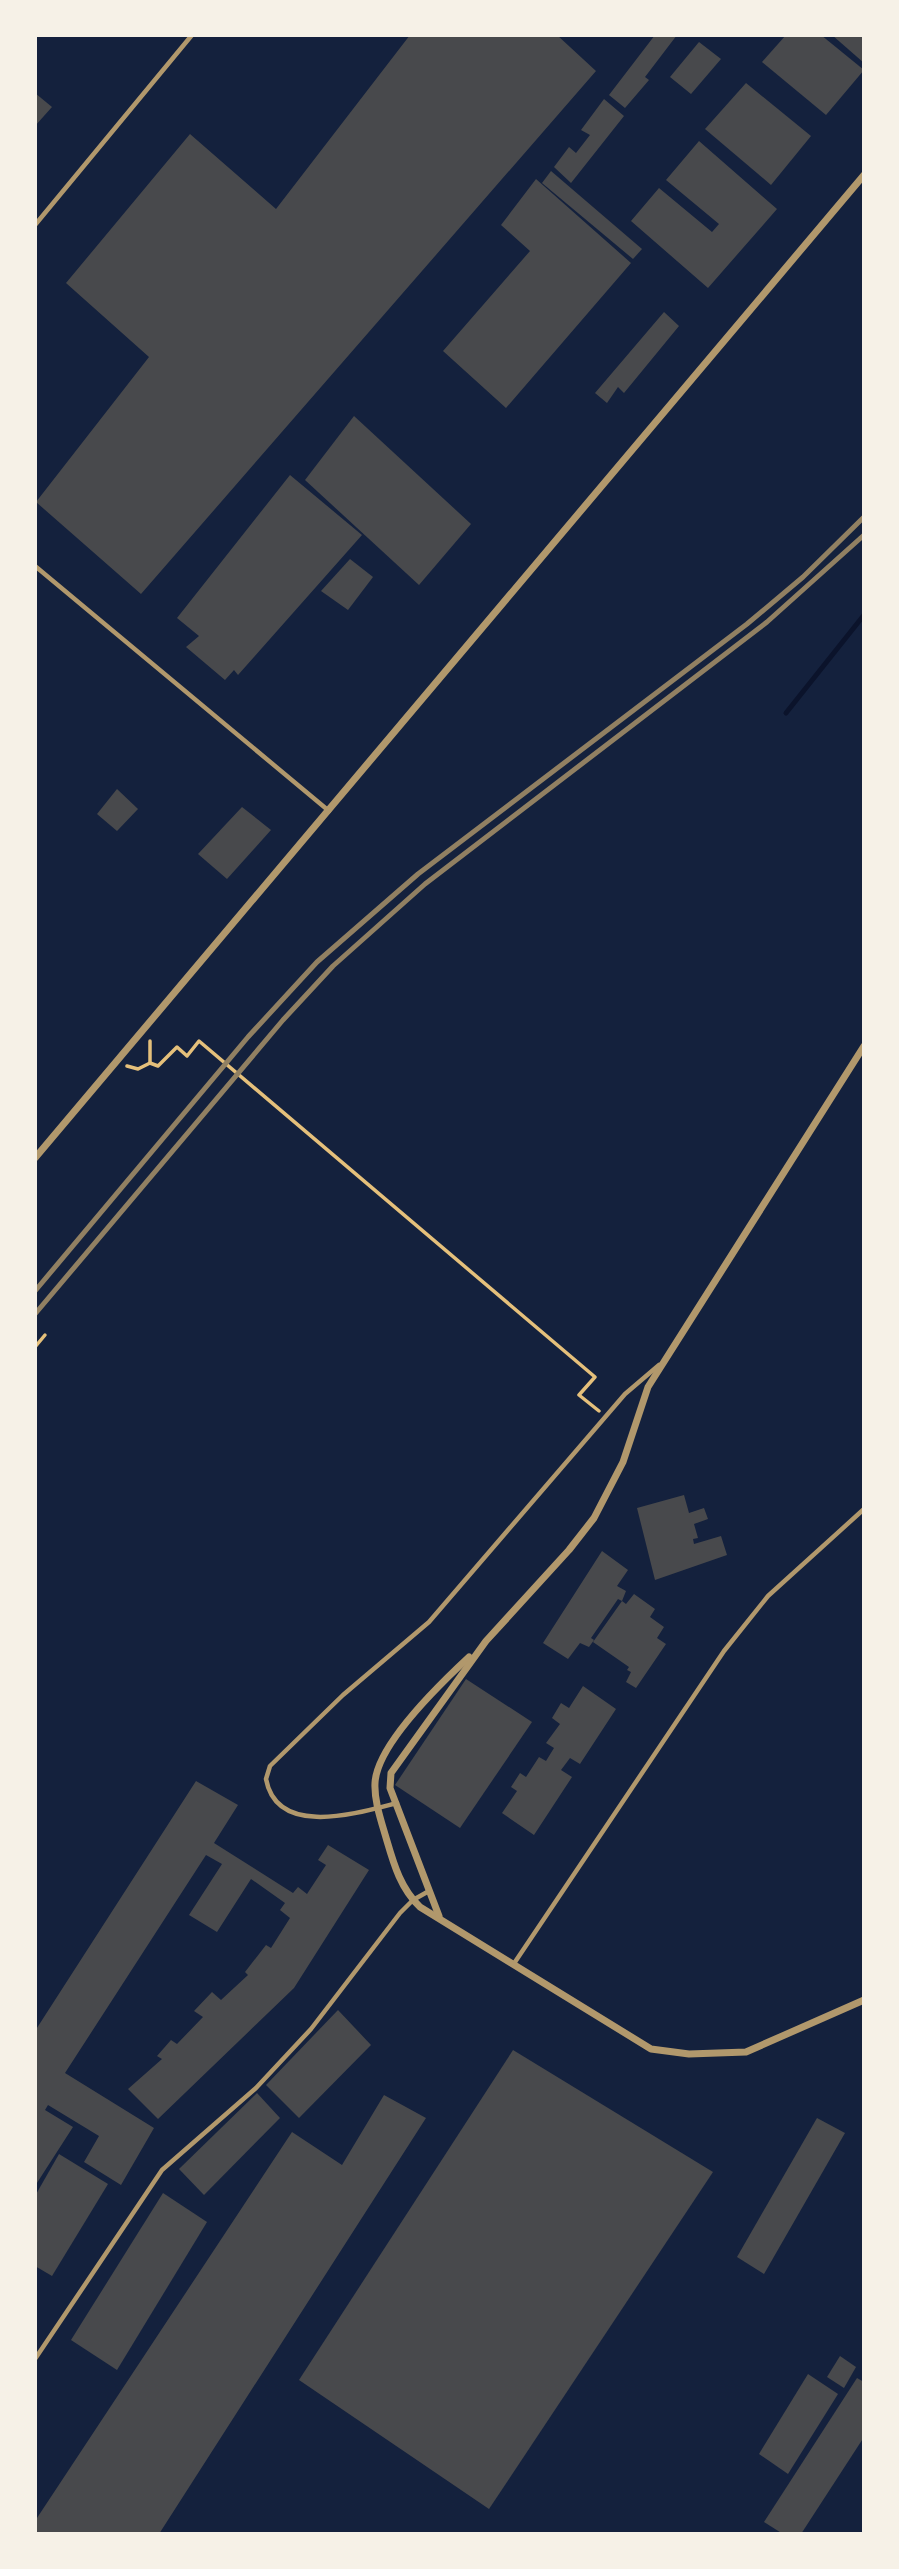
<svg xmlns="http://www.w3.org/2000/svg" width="899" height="2569" font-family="Poppins,sans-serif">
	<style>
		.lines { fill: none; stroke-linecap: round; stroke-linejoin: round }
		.stream { stroke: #0b132b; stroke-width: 5 }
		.building { fill: #48494c }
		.path { stroke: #e5c07b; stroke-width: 3.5 }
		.service { stroke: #b1986c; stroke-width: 4.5 }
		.minor { stroke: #b1986c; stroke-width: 7 }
		.rail { stroke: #918062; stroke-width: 5 }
	</style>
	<rect width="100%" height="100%" fill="#14213d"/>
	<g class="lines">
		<!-- stream -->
		<polyline class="stream" points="786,713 864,615"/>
	</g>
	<!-- building -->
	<g class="building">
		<polygon points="410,35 557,35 596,71 141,594 36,502 149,357 66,283 190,134 276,209"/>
		<polygon points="655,35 677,35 645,77 649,80 625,108 609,95"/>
		<polygon points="786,35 821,35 864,70 826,115 762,62"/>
		<polygon points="832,35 864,35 864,63"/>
		<polygon points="699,42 721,59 691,94 670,77"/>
		<polygon points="746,83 811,136 771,185 705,129"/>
		<polygon points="35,93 52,107 35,126"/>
		<polygon points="604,99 624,116 571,183 554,167 569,147 576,153 590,135 581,130"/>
		<polygon points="699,141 777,209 708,288 631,221 659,188 712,232 719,224 666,180"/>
		<polygon points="551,171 642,249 633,259 542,183"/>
		<polygon points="536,179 631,263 506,408 443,351 530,251 501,225"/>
		<polygon points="664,312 679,326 624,393 618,387 607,403 595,393"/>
		<polygon points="354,416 471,524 419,585 305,480"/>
		<polygon points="290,475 362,535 238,675 234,670 225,680 186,647 199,636 177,618"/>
		<polygon points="350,559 373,577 348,610 321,591"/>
		<polygon points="117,789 138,809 117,831 97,814"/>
		<polygon points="242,807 271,830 227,879 198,854"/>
		<polygon points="684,1495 689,1513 704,1508 708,1519 694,1524 698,1538 693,1539 694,1544 721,1536 727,1555 655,1580 637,1508"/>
		<polygon points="602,1551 628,1570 617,1586 626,1591 622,1601 618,1599 591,1638 594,1640 589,1647 580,1643 568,1659 543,1643"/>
		<polygon points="634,1594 655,1609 650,1617 664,1627 657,1638 666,1644 636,1688 626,1682 631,1672 627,1670 629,1667 593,1642 622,1601 626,1604"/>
		<polygon points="466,1679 532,1722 460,1828 395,1785"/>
		<polygon points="583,1686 616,1709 580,1764 570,1758 561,1770 572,1777 534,1835 502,1813 517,1791 511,1787 520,1773 526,1777 539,1757 546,1761 554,1748 546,1743 560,1724 552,1718 561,1703 569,1708"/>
		<polygon points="196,1781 238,1805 214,1843 293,1893 298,1887 307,1894 326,1865 318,1860 328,1845 369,1870 294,1988 158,2119 128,2089 162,2059 157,2056 171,2040 177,2044 203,2017 194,2011 212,1992 221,2000 248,1975 245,1972 266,1945 271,1948 290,1918 280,1910 285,1903 251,1879 217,1932 189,1915 222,1864 206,1855 65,2073 154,2128 121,2185 84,2162 99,2136 48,2105 45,2110 73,2127 35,2186 35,2031"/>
		<polygon points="338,2010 371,2045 299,2118 266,2085"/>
		<polygon points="513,2050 713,2172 489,2509 299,2380"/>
		<polygon points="257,2093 280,2118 204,2195 179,2169"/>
		<polygon points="384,2095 426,2118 159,2534 35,2533 35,2521 292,2132 342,2165"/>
		<polygon points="817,2118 845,2133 764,2274 737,2257"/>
		<polygon points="59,2154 108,2184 52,2276 35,2266 35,2196"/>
		<polygon points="163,2193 207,2222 117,2370 71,2340"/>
		<polygon points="840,2356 856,2367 844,2388 827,2377"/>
		<polygon points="808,2374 838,2394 788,2474 759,2454"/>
		<polygon points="857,2378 864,2382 864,2437 801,2534 783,2534 764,2522"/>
	</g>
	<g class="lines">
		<!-- path -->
		<g class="path">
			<polyline points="150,1063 150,1041"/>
			<polyline points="127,1066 138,1069 150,1063 158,1066 177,1047 187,1056 199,1041 595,1377 579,1395 599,1411"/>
			<polyline points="35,1347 45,1335"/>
		</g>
		<!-- service -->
		<g class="service">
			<polyline points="35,225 192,35"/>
			<polyline points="35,566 329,811"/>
			<path d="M397,1803c-39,10 -120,35 -131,-24l4,-13 73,-71 86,-73 196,-228 34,-29"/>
			<polyline points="513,1965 724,1651 768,1596 864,1509"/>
			<polyline points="35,2359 162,2170 256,2088 311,2029 400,1913 413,1900 429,1891"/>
		</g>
		<!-- minor -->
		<g class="minor">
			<polyline points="35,1158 864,175"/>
			<path d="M469,1657c-28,26 -92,87 -94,126 -1,19 7,40 12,58 7,24 14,48 33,66l231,142 38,5 57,-2 118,-52"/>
			<polyline points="439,1916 390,1788 391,1773 486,1641 569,1550 594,1518 623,1462 648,1387 864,1046"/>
		</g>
		<!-- rail -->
		<g class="rail">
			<polyline points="35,1291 248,1037 317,962 418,874 747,624 803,577 864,517"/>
			<polyline points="35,1314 283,1020 333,966 425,884 767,622 864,535"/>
		</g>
	</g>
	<!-- border -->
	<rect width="899" height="2569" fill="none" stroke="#f6f1e7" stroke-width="74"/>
</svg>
